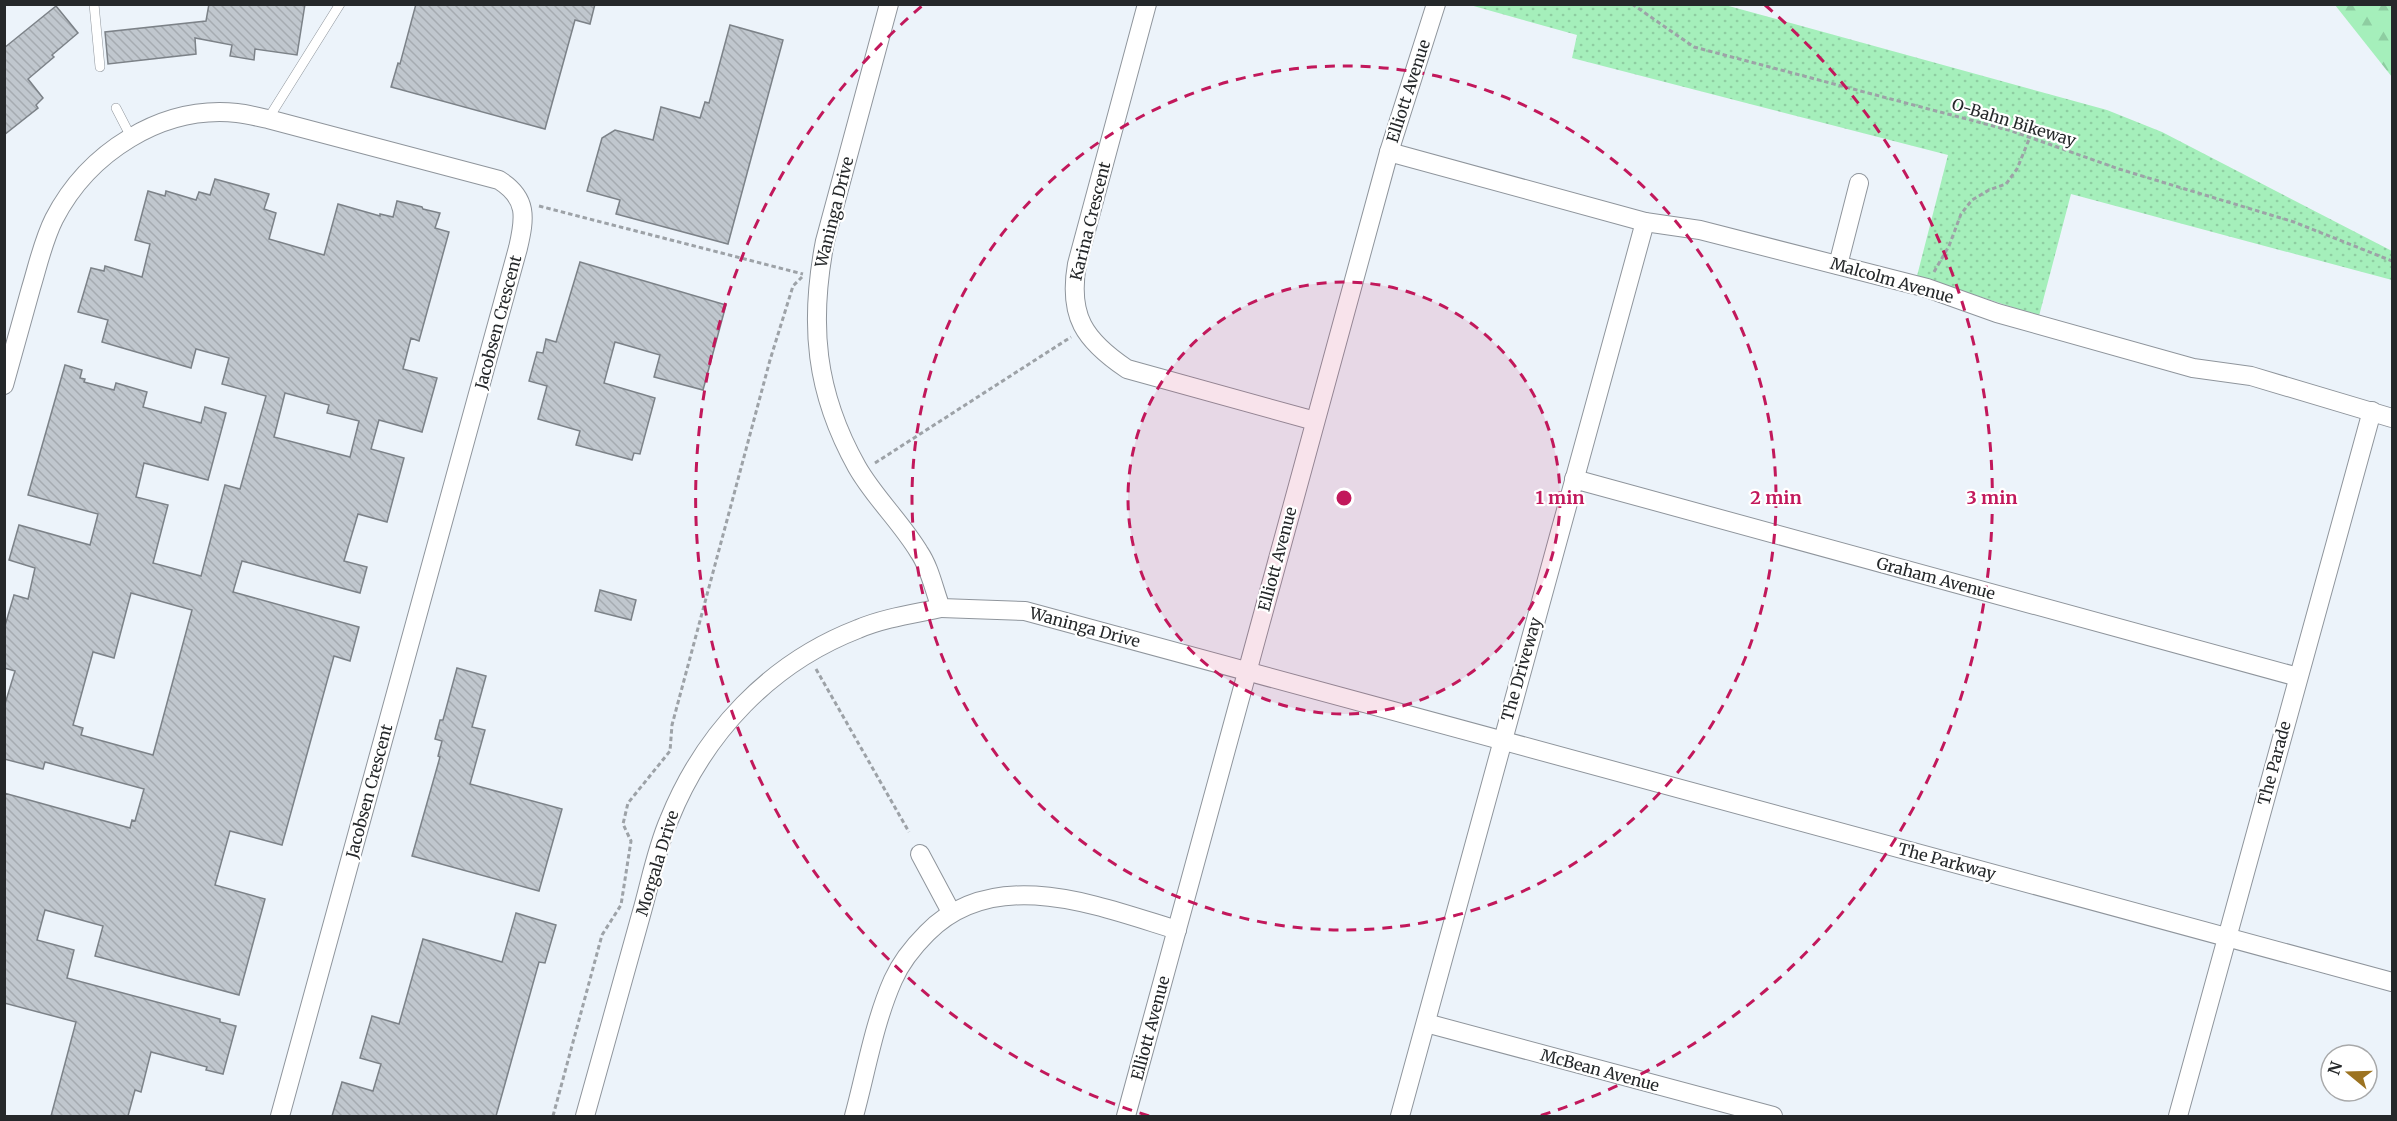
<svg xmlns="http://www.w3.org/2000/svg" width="2397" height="1121" font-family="Merriweather,serif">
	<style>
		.forest { fill: url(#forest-firs) }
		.park { fill: url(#park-dots) }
		.building { fill: url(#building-back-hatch); stroke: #7c8288; stroke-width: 1.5; fill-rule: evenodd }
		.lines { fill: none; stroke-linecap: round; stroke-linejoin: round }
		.lane-casing { stroke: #8f959c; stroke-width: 10 }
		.street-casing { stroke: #8f959c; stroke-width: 20 }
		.path { stroke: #9da2a7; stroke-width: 3; stroke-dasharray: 4.5 3; stroke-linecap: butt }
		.lane { stroke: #fff; stroke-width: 9 }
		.street { stroke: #fff; stroke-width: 18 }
		.ring { fill: none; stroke: #c2185b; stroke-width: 3; stroke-dasharray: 10 8 }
		.labels { text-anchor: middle; stroke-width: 4.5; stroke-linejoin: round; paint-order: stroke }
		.street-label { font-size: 16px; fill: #25282a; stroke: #fff }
		.centre { fill: #c2185b; stroke: #fff; stroke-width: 3 }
		.ring-label { font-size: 18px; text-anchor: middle; font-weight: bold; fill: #c2185b; stroke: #fff; stroke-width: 4.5; stroke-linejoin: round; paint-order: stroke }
	</style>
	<defs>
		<pattern id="forest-firs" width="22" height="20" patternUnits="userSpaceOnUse" patternTransform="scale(1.5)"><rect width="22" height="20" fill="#a5efbb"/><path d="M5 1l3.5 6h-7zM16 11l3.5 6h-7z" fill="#8ecda1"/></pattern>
		<pattern id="park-dots" width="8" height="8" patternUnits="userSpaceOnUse" patternTransform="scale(1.5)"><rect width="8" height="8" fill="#a5efbb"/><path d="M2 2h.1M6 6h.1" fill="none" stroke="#8ecda1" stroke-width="1.8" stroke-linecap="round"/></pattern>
		<pattern id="building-back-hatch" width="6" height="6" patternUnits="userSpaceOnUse" patternTransform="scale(1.5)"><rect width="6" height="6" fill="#c0c7ce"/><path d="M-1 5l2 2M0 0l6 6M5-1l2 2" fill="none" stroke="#a5abb1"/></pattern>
	</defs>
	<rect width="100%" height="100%" fill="#ecf3fa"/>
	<!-- forest -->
	<polygon class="forest" points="2335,5 2392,5 2392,77"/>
	<!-- park -->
	<polygon class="park" points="1470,5 1725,5 2107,110 2162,132 2392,251 2392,280 2071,194 2039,316 1917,276 1948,155 1572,58 1577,35"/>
	<!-- building -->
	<g class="building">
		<polygon points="209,4 305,4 297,55 255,49 254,60 230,56 232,45 195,38 196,54 108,64 105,32 206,21"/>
		<polygon points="416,4 595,4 590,24 575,20 545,129 391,87 398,63 400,64"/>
		<polygon points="56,6 78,33 52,55 54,57 28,79 43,98 36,105 38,108 4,135 4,48"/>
		<polygon points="730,25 783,40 728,244 616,214 620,200 587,191 602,138 615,130 653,140 661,107 700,118 705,102 709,103"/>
		<path d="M215,179l54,15 -5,15 12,4 -7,26 55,16 14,-51 42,12v-2l13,3 4,-16 25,6 1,2 17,4 -5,15 14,4 -30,109 -8,-3 -8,31 34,9 -15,54 -43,-12 -8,29 33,9 -17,64 -29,-8 -14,47 23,6 -7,26 -118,-32 -9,31 126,35 -9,34 -16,-5 -52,189 -52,-14 -15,54 50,14 -26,96 -144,-39 8,-30 -58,-16 -8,30 37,10 -7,28 153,41v3l16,4 -13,48 -17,-4 1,-3 -56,-15 -10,40 -6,-2 -7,26h-77l25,-94 -72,-19v-210l126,35 2,-8 3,1 9,-32 -99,-27 -2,7 -39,-10v-52l11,-36 -11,-3v-39l10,-34 14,4 7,-31 -26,-8 10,-35 71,20 8,-31 -70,-19 37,-130 17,5 -2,8 5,1 -1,3 30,8 2,-7 31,9 -4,15 58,16 4,-16 21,6 -18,67 -64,-17 -8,34 32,8 -15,58 48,13 24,-91 15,4 26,-93 -44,-12 7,-26 -33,-9 -5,19 -89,-26 6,-22 -30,-8 13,-44 13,3 1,-5 37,11 8,-33 -15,-4 13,-49 17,5 1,-5 30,9 3,-8 11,3zM285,393l44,12 -2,8 32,8 -9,36 -76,-20zM131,593l61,17 -39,145 -72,-20 2,-7 -10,-3 20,-73 21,6z"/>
		<polygon points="580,262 726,305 703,390 654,377 660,355 615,342 604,383 655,398 640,454 634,453 632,460 576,445 580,431 538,419 547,386 529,381 537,352 543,353 546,339 556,342"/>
		<polygon points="600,590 636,600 631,620 595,611"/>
		<polygon points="457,668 486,676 472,727 485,730 470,784 562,809 539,891 412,856 440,757 438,756 442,741 435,739 440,720 443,720"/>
		<polygon points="516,913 556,925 545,963 539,962 496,1116 332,1116 342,1082 373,1091 381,1064 360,1058 372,1016 399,1024 423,939 502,962"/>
	</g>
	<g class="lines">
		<!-- lane casing -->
		<g class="lane-casing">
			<g id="lane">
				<polyline points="94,4 100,67"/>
				<polyline points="116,108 131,137"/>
				<polyline points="268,119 340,4"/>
			</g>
		</g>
		<!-- street casing -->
		<g class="street-casing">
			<g id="street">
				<path d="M889,4l-64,237c-16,83 -10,151 32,226 17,30 44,55 62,85 11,16 15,38 22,56l84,3 1367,371"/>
				<path d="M1147,4l-70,260c-9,52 7,76 50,105l188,52"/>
				<polyline points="1389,152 1645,222 1700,230 1927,288 1997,313 2193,368 2251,376 2392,418"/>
				<polyline points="1838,265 1859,183"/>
				<path d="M4,385c9,-32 18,-64 27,-97 7,-23 12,-47 23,-69 34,-66 107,-114 183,-106 10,1 21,4 31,6l231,61c29,18 26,38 19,68l-238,868"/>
				<polyline points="1574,479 2298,677"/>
				<polyline points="920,854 951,912"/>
				<polyline points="1426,1023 1773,1116"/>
				<path d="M585,1116c19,-67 37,-134 56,-201 9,-31 15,-65 28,-95 35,-87 101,-157 189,-191 26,-11 55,-15 83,-21"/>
				<path d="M854,1116c12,-44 20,-93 39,-136 8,-18 20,-33 34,-47 68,-69 171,-27 250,-3"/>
				<polyline points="1126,1116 1389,152 1436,4"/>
				<polyline points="1400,1116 1645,222"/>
				<polyline points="2178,1116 2372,411"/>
			</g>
		</g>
		<!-- path -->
		<g class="path">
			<polyline points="1632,4 1694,47 2012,131 2119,169 2294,222 2392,261"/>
			<polyline points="539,206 803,274"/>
			<polyline points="1934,272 1949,246 1961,214 1972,200 1989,190 2006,184 2017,169 2030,137"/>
			<polyline points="875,463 1071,337"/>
			<polyline points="816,669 909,832"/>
			<polyline points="553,1116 602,935 621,905 631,841 623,824 628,803 670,751 672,725 770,360 793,286 802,277"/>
		</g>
		<!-- lane -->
		<use href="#lane" class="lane"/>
		<!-- street -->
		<use href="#street" class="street"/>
	</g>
	<!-- distance rings -->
	<circle cx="1344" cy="498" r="216" fill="#c2185b" fill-opacity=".12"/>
	<g class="ring">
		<circle cx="1344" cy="498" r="216"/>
		<circle cx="1344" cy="498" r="432"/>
		<path d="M1149 1116A648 648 0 0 1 923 5M1765 5A648 648 0 0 1 1539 1116"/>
	</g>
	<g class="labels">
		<!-- street labels -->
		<g class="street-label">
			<text transform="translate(1408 91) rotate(-72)" y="6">Elliott Avenue</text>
			<text transform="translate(2014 122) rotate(17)" y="6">O-Bahn Bikeway</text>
			<text transform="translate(834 212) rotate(-76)" y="6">Waninga Drive</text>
			<text transform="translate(1090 221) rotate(-76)" y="6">Karina Crescent</text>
			<text transform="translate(1892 280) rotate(16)" y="6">Malcolm Avenue</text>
			<text transform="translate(498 322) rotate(-75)" y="6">Jacobsen Crescent</text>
			<text transform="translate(1277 559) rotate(-75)" y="6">Elliott Avenue</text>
			<text transform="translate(1936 578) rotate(15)" y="6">Graham Avenue</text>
			<text transform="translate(1085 627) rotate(15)" y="6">Waninga Drive</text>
			<text transform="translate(1521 669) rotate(-74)" y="6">The Driveway</text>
			<text transform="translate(2274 763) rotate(-75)" y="6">The Parade</text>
			<text transform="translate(369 791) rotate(-75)" y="6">Jacobsen Crescent</text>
			<text transform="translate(1947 861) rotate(15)" y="6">The Parkway</text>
			<text transform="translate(657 863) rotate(-73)" y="6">Morgala Drive</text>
			<text transform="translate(1150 1028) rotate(-75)" y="6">Elliott Avenue</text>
			<text transform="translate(1600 1070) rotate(15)" y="6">McBean Avenue</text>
		</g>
	</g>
	<circle cx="1344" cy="498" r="9" class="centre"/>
	<g class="ring-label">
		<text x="1560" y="504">1 min</text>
		<text x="1776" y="504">2 min</text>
		<text x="1992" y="504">3 min</text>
	</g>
	<!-- border -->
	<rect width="2397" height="1121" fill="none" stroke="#25282a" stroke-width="12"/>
	<!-- north arrow -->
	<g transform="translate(2349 1073) rotate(289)"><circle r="28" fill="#ffffff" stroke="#a8a9aa" stroke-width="1.5"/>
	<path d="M0-4.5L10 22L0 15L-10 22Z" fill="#9c7321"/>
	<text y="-9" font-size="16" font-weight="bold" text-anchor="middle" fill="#25282a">N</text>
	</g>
</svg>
